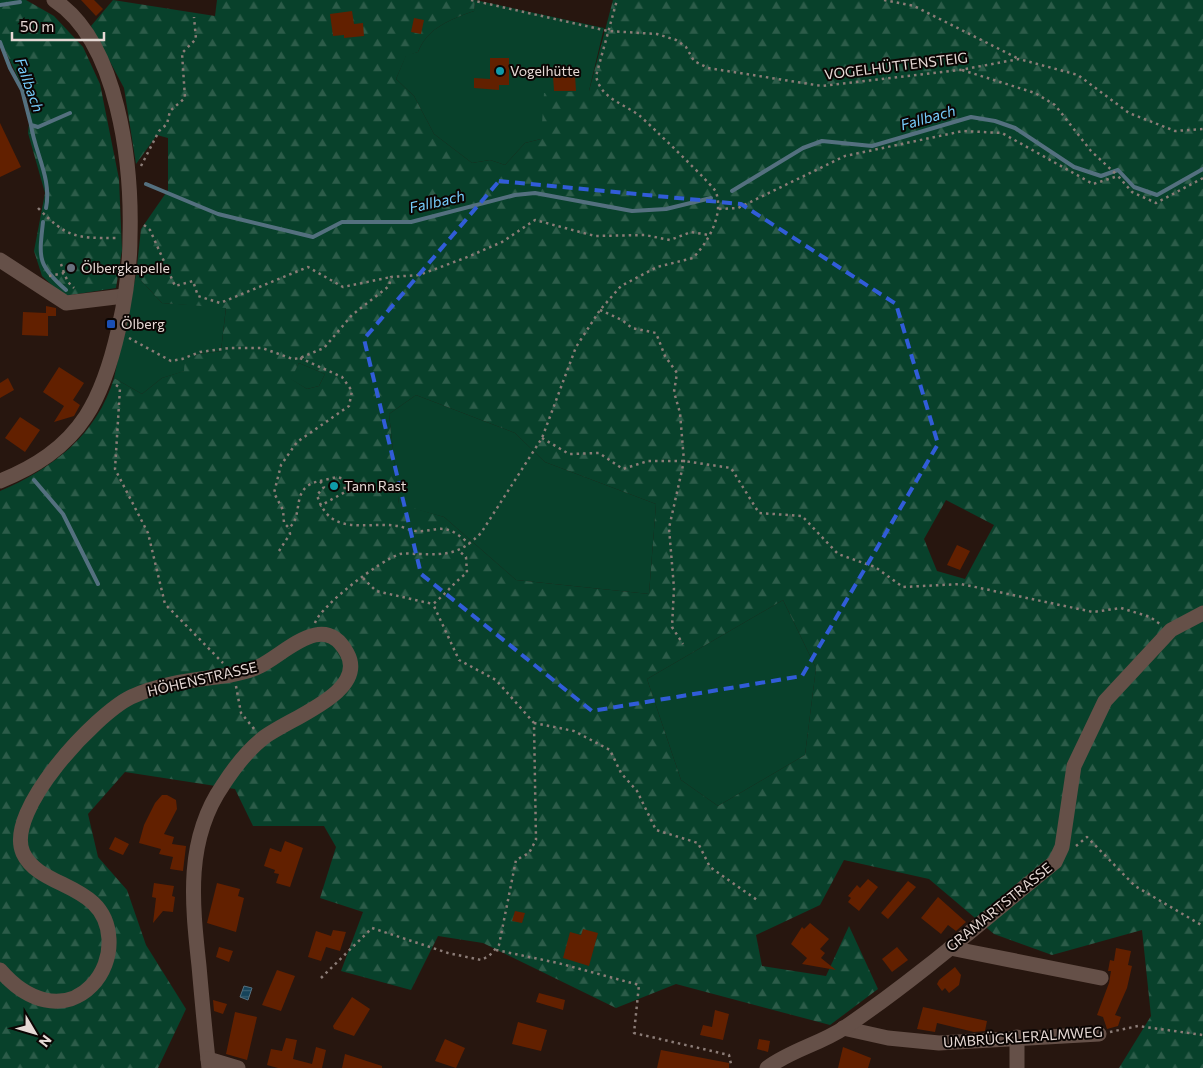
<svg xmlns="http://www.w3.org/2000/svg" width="1203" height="1068" font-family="Commissioner,sans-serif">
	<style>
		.grass { fill: #08412b }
		.forest { fill: url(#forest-firs); fill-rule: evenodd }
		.water { fill: url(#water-rules); stroke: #54707f }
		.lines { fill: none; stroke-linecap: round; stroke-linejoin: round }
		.stream { stroke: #54707f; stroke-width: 4 }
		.building { fill: #622000 }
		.path { stroke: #8b7c77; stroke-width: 2.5; stroke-dasharray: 2.5 4; stroke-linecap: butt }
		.minor { stroke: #655048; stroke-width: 15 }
		.marked { fill: none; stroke: #315cd8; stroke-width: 4; stroke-dasharray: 10 6; stroke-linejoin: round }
		.culture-dot { fill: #0f9aa8; stroke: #0b0503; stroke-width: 2 }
		.worship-dot { fill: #6b7280; stroke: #0b0503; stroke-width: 2 }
		.transit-dot { fill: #1a4fb4; stroke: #0b0503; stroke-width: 2 }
		.labels { text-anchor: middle; stroke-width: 4; stroke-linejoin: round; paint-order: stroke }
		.street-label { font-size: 14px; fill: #e6d9d5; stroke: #0b0503 }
		.poi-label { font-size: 14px; fill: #e6d9d5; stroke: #0b0503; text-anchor: start }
		.water-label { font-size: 15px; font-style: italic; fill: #76ccfc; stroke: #0b0503 }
	</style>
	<defs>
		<pattern id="forest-firs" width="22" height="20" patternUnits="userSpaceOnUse" patternTransform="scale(1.25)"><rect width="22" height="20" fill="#08412b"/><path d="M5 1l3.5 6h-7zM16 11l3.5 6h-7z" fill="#2c5c49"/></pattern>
		<pattern id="water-rules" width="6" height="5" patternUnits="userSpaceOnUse" patternTransform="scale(1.25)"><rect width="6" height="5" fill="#16435a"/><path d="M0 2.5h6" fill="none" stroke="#385e71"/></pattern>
	</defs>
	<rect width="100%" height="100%" fill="#27160f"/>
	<!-- grass -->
	<g class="grass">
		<path d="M475,0l129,28 -15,63 -48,48 -16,4 -20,22 -15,-5 -18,3 -38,-29 -20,-38 -18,-17 10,-24 12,-3c9,-24 33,-33 56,-41z"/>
		<polygon points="136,275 162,303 226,307 221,351 185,356 185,371 162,378 142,394 114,378"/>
		<polygon points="299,363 325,374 319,386 307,389 290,379"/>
		<polygon points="416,395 515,433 545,462 656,504 649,594 516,580 444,517 399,505 389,414"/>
		<polygon points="783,600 816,668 805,755 718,806 681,780 647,679"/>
	</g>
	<!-- forest -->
	<g class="forest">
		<polygon points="0,0 26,0 54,16 83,47 100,84 119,179 122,250 116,288 64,296 42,276 34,251 45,193 28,133 31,105 0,40"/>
		<path d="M113,0l102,16 2,-16h258l-1,11c-23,8 -47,17 -56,41l-12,4 -10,23 18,17 20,38 38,29 18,-3 15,5 20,-22 16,-4 3,-46 45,-2 24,-91h590v1068h-84l32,-52 -9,-86 -90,25 -58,-21 -65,-55 -85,-19 -24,45 -64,30 6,31 64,10 23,-50 29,63 -48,36 -154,-41 -60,24 -133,-65 -45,-7 -27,54 -70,-19 22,-59 -43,-14 16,-51 -12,-21h-71l-18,-37 -110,-17 -37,42 10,43 29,33 19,55 40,64 -28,59h-158v-577c52,-22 97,-56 114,-113l28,16 20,-16 22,-7 1,-15 36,-5 5,-43 -64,-5 -26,-28 5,-46 27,-39v-52l-11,-3 -21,29 -12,-76 -33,-62zM299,363l26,11 -6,12 -12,3 -16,-10zM416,395l99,38 30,29 111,42 -7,90 -133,-14 -72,-63 -45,-13 -10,-90zM946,500l48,25 -29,54 -28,-8 -13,-32zM783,600l33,68 -11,87 -87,51 -37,-26 -34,-101z"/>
	</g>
	<!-- water -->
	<polygon class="water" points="244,986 252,988 248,1000 240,997"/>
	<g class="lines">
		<!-- stream -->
		<g class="stream">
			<polyline points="0,5 20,2"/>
			<polyline points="0,42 10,68 22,90 31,125 38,127 70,113"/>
			<path d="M31,125c4,28 21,54 15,83"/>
			<polyline points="146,184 218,214 313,237 342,222 411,222 515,195 535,193 632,211 666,209 711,198"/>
			<polyline points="732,191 803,148 822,141 872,146 971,117 995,121 1015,128 1074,167 1101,176 1118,170 1134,187 1157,195 1203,169"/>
			<path d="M43,222c-4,36 -6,43 23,68"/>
			<polyline points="34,480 63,514 98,584"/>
		</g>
	</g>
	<!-- building -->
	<g class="building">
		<polygon points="81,0 94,0 103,9 96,16"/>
		<polygon points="352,11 354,24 363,23 364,36 344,38 344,35 333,36 330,14"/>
		<polygon points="414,18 424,20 421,34 411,32"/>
		<polygon points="490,58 509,58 509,85 499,85 499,90 474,88 474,78 490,79"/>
		<polygon points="575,75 576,91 554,91 553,76"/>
		<polygon points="0,123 21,167 0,177"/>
		<polygon points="46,306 56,308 56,316 48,316 48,336 22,335 23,312 46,313"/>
		<polygon points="59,367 84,383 73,400 80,405 74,416 54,422 64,406 43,392"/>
		<polygon points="8,378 14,390 0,398 0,383"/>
		<polygon points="20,417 40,430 25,452 5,438"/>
		<polygon points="957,545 970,551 960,570 947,565"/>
		<polygon points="162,795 167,795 176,800 177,809 164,834 174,837 172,844 186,846 183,871 170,869 173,857 159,854 161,849 139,843 144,825 155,803"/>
		<polygon points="115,837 129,844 123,855 109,849"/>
		<polygon points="285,841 303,848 290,887 276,883 279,874 274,873 275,870 264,866 270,848 281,852"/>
		<polygon points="868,879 878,887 859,911 848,902 851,898 848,896 857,885 860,888"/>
		<polygon points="908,881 916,887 888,919 881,913"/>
		<polygon points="154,883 174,886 172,896 175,897 173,912 163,911 153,923 156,898 152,897"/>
		<polygon points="217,883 240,889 238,896 244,898 236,932 207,923"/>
		<polygon points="938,897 966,922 956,931 948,925 941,934 921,918"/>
		<polygon points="515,911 525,913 522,923 512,921"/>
		<polygon points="810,923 829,939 820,949 825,953 821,958 836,970 802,964 807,958 791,944 802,927 804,929"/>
		<polygon points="583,929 598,933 589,966 563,958 570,932 581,935"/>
		<polygon points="333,930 346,932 340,951 326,947 321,961 308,957 316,931 331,936"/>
		<polygon points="219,947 233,951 229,962 216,957"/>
		<polygon points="897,947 908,960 892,972 882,959"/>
		<polygon points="1116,948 1131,951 1128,965 1132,966 1127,988 1115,1015 1121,1017 1118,1026 1107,1029 1103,1017 1097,1015 1109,983 1111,971 1108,971 1110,960 1114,961"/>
		<polygon points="955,967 961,975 959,985 949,993 945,988 942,991 937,984 939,980"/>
		<polygon points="277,970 295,976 281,1011 262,1005"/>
		<polygon points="539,993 565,1000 563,1010 536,1002"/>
		<polygon points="352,997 370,1009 354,1036 334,1029 333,1026"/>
		<polygon points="213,1000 227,1004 223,1014 214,1011"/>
		<polygon points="923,1007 987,1021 985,1031 974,1032 937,1023 935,1032 917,1029"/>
		<polygon points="715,1010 729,1014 723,1040 700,1035 703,1025 712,1027"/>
		<polygon points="235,1012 257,1017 247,1060 226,1054"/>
		<polygon points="518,1022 547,1030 541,1051 512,1044"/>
		<polygon points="286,1038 297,1040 293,1059 312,1064 316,1047 326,1050 322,1068 278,1068 267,1065 271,1049 282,1051"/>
		<polygon points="445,1039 465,1048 456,1068 435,1061"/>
		<polygon points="759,1039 770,1041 768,1052 757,1049"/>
		<polygon points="843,1047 871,1058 868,1068 838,1068"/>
		<polygon points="661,1050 729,1063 729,1068 657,1068"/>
		<polygon points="345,1054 382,1066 382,1068 342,1068"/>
	</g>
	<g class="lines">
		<!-- path -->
		<g class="path">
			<polyline points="471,0 608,31 657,34 676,40 686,47 694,61 708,68 822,86 960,70 1019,59 1078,75 1129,113 1175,131 1203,129"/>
			<polyline points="884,0 914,6 1019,59"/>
			<polyline points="962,70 1035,93 1055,105 1091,151 1117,175"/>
			<polyline points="141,166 159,131 167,124 170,111 185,98 182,53 196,39 194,17"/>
			<path d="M38,208c29,30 38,30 78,30"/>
			<polyline points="719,209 738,208 845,156 963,131 1002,133 1093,184 1118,176 1132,192 1156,203 1203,178"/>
			<polyline points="144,225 150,230 175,286 193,281 198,296 220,303 308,267 343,287 391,277"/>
			<polyline points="61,264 64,273"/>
			<polyline points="49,276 64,273 68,282 74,288"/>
			<polyline points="600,310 622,320 632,328 656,333 665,356 677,373 674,392 680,413 684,461 669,528 674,588 672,627 683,644"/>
			<polyline points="129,338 171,361 182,359 200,352 230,348 262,348 293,359 300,358 324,348 352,315 389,286 391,277 419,275 465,258 502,242 535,220 595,236 645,235 670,240 691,232 709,235"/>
			<path d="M300,358l42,19 10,14 -3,15 -52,36 -16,23 -7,28 9,17 1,13 5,5c16,-14 0,-41 31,-47l4,6 -7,8c13,43 48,26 81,31 6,1 12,5 19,5 9,1 18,-3 27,-2 10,1 18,9 26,15"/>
			<polyline points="116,385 120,388 115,469 148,533 165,604 223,663"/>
			<polyline points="542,438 569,454 599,453 623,469 648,461 684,461 731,468 759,513 802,516 838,554 875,567 903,587 961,584 1093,612 1121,608 1150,617 1160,624"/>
			<polyline points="320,481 337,477 344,479 345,492 320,506"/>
			<polyline points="279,551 290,534 289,528"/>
			<polyline points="363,578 376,591 433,604"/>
			<path d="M315,623c6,-18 66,-63 85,-69 6,-1 13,0 19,0 29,1 41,0 62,-21l61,-95 34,-91 24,-37 21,-24 36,-19 36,-9c15,-16 31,-43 23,-66 -2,-6 -67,-68 -76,-76 -17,-13 -39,-17 -44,-40l21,-76"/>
			<polyline points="236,686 241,713 255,730"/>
			<polyline points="534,723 574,731 610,750 621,773 637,791 656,830 698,843 710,867 757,900"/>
			<polyline points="1076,846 1087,837 1135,886 1203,926"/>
			<polyline points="496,950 558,963 639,985 634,1033 729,1055 731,1064"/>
			<path d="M321,978l51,-50 76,25 33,7 8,-4 10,-11 17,-85 13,-7 7,-13 -2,-117 -38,-43 -37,-20 -26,-56c13,-10 21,-22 34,-31l-1,-16 -7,-6"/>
			<polyline points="1110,1032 1138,1026 1203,1035"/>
		</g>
		<!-- minor -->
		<g class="minor">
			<polyline points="0,260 66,303 124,296"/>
			<path d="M0,481c35,-14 65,-33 86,-65 28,-43 44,-128 44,-179 2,-71 -11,-195 -76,-237"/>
			<polyline points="950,948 1101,978"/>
			<path d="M0,970c12,14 27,26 45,30 37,8 66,-26 64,-61 -3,-57 -69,-49 -86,-86 -19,-42 73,-139 108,-156 32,-15 66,-17 100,-22 10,-2 20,-4 29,-9 26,-13 64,-56 87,-13 22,40 -61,66 -85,86 -15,12 -28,29 -39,46 -38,55 -31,117 -24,181 3,34 6,68 10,102"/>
			<polyline points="843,1028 888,1038 939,1043 1099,1034"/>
			<polyline points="1017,1037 1017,1068"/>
			<polyline points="208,1059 238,1068"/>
			<path d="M767,1068c24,-18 53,-24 77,-40 74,-50 142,-110 211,-166l7,-15 12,-81 31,-65 66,-71 32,-17"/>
		</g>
	</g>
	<!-- marked area -->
	<path class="marked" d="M499,181l242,23 155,100 42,140 -136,232 -210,35 -171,-137 -57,-235z"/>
	<!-- markers -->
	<g class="culture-dot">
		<circle cx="500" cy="71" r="5"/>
		<circle cx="334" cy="486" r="5"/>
	</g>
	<circle class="worship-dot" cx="71" cy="268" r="5"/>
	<rect class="transit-dot" x="106" y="319" width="10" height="10" rx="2.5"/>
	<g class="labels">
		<!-- street labels -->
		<g class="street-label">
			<text transform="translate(896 66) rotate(-7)" y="5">VOGELHÜTTENSTEIG</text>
			<text transform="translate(202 679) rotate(-13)" y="5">HÖHENSTRASSE</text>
			<text transform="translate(999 907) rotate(-39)" y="5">GRAMARTSTRASSE</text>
			<text transform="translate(1023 1037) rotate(-4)" y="5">UMBRÜCKLERALMWEG</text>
		</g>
		<!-- poi labels -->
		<g class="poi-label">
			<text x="510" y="76">Vogelhütte</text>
			<text x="81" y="273">Ölbergkapelle</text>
			<text x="121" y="329">Ölberg</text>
			<text x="344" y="491">Tann Rast</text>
		</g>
		<!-- water labels -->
		<g class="water-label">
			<text transform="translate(29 85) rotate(70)" y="5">Fallbach</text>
			<text transform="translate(928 118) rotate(-16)" y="5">Fallbach</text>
			<text transform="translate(437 202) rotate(-13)" y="5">Fallbach</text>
		</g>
	</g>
	<!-- north arrow -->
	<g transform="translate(35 1033) rotate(128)" stroke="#0b0503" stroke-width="4" paint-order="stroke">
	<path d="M0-4L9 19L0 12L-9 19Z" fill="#e6d9d5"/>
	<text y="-8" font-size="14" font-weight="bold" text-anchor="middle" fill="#e6d9d5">N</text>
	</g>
	<!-- scale -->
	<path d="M12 32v8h92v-8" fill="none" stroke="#e6d9d5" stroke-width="2.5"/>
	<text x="20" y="32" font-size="15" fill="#e6d9d5" stroke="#0b0503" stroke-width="4" paint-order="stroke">50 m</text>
</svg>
